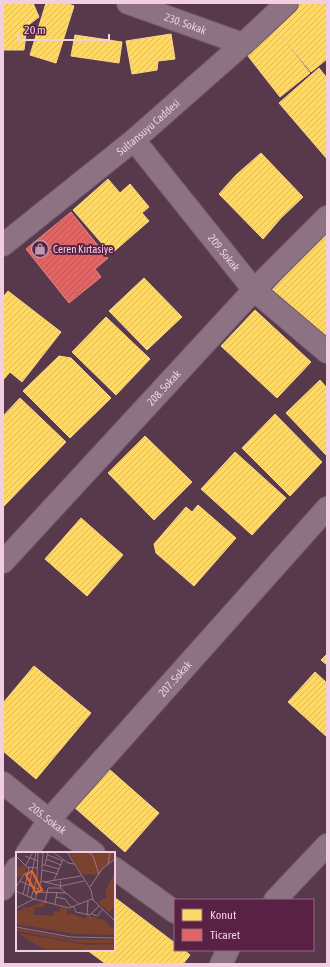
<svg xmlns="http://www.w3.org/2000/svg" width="330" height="967" font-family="'Asap Condensed',sans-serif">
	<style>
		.homes { fill: url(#homes-hatch); stroke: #fbd68b }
		.shops { fill: url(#shops-hatch); stroke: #e5858b }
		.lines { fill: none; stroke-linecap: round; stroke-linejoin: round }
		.minor-casing { stroke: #725767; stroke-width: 24 }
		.minor { stroke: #8c7282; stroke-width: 22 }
		.labels { text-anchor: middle; stroke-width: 4; stroke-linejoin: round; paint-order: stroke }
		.street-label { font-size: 11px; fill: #f1cee1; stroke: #592144 }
		.poi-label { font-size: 11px; fill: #f1cee1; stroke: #592144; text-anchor: start }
		.inset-road { fill: none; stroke: #957588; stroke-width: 1 }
		.view { fill: #e96521; fill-opacity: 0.15; stroke: #e96521; stroke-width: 2 }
		.inset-edge { fill: none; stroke: #f1cee1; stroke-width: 2 }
	</style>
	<defs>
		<pattern id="homes-hatch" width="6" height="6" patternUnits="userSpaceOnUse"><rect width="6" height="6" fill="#ffd966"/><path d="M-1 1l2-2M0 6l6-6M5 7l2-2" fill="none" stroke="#daba5f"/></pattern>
		<pattern id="shops-hatch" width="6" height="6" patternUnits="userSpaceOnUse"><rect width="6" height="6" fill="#e06666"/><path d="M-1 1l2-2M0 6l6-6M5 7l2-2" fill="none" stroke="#b25a5c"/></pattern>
	</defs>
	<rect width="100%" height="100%" fill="#58394c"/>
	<!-- homes -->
	<g class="homes">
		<polygon points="3,3 33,3 39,17 27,26 24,50 3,50"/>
		<polygon points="46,3 66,3 74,6 56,63 30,55"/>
		<polygon points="297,3 324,3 327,7 327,59 311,72 271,24"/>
		<polygon points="274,28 310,73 280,97 244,51"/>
		<polygon points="171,34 175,59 158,61 157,70 132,74 126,41"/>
		<polygon points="75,35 122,42 119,63 71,56"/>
		<polygon points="319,68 327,78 327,159 279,103"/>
		<polygon points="261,153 303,197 281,218 263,239 219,194 236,175"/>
		<polygon points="108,179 120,193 130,184 149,207 142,213 149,221 111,254 73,210"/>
		<polygon points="327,230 327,340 272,290"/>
		<polygon points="144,278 182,317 147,350 109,311"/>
		<polygon points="8,291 61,332 22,382 10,372 3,380 3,297"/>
		<polygon points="255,310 311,362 277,398 221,346"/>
		<polygon points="106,317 150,359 116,395 72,352"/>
		<polygon points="59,356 71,358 111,398 70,438 23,391"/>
		<polygon points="320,380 327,388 327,456 286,413"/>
		<polygon points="20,398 66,442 3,507 3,416"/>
		<polygon points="275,414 322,462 290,496 242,448"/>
		<polygon points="145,436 192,482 154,520 108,473"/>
		<polygon points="235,452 286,498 252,535 201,489"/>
		<polygon points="198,505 236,538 194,586 156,553 154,544 186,507 192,512"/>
		<polygon points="81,518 123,555 87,596 45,559"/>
		<polygon points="327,654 327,665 321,660"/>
		<polygon points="34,666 91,713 36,779 3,751 3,703"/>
		<polygon points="315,672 327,683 327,737 288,702"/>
		<polygon points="109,769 159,813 125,852 74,807"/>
		<polygon points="114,897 175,943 175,950 184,950 190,955 183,964 106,964 87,950 114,950"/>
	</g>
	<!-- shops -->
	<polygon class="shops" points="71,212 108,258 95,269 101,277 69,303 26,249"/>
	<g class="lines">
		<!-- minor casing -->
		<g class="minor-casing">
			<g id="minor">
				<path id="s1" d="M128,3l115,41"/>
				<path id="s2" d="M134,140l120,150 73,62"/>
				<path id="s3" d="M3,245l131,-105 109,-96 44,-41"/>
				<path id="s4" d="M3,562l251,-272 73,-73"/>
				<path id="s5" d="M3,783l46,37 45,33"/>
				<path id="s6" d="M27,853l22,-33 278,-312"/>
				<polyline points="114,868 175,912"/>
				<polyline points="3,889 17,868"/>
				<polyline points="275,900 327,845"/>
				<polyline points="221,964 228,950"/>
			</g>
		</g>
		<!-- minor -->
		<use href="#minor" class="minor"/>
	</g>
	<!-- icons -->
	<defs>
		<g id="shop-ring" transform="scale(0.9)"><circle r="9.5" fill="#592144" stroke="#bb9aad" stroke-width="1.5"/><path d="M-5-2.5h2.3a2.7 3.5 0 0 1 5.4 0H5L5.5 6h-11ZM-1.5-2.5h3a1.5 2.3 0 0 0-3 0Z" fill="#bb9aad"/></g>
	</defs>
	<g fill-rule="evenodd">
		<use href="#shop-ring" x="40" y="249"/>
	</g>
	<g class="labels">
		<!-- street labels -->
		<g class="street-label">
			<text dy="4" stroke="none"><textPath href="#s1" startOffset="61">230. Sokak</textPath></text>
			<text dy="4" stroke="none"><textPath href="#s3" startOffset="187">Sultansuyu Caddesi</textPath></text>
			<text dy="4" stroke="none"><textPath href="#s2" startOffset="144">209. Sokak</textPath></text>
			<text dy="4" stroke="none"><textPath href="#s4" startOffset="237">208. Sokak</textPath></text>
			<text dy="4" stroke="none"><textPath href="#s6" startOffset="229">207. Sokak</textPath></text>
			<text dy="4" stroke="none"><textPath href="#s5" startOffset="57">205. Sokak</textPath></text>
		</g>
		<!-- poi labels -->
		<g class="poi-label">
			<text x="53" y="253">Ceren Kırtasiye</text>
		</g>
	</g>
	<!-- overview -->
	<g transform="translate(16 852)">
		<rect width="99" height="99" fill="#58394c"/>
		<path d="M27,50h3l-2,5h-9l-1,8h8l-23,7 59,11 36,-2 -1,-3h2v7l-40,-1 -59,-10 2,-8 -2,-4 7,-3v-3l4,2zM71,63l17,5 7,8 -25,-9zM0,76l56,11 43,1v3h-33l-66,-12z" fill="#7b432e"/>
		<path d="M99,19v36l-6,5 -11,-10 9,-5 -2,-4zM45,55l6,2v9l2,-5 44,15 1,4 -39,1 -56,-11 3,-9h6l4,5 10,-3 11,1 1,-5 5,1zM1,81l70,12 28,-1v7h-67z" fill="#7b432e"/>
		<path d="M8,12l2,5 -3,6 -7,3v-9z" fill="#7b432e"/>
		<path d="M99,0v7l-9,6 -7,10 -17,-1 -13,-21z" fill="#7b432e"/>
		<path class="inset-road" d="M37,0l15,11 6,1M51,0l24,38 2,10M72,0l5,4 6,18M32,3l15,6M0,4l11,11 10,1M9,4l13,5M30,7l15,6M92,12l2,-12M10,13l7,-13M26,13h3l3,-13M29,13l14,4M26,18l16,4M38,28l9,-20M4,29l18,8M25,29l20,5 23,-5M44,29l1,8 5,4M28,30l37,-6M0,35l9,-14h3l1,-6M74,35l12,-18 13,-10M0,39l11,5M21,40l29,1 13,11M7,43l5,-22M40,45l9,2 6,8M15,46l6,-20 1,-26M18,47l-7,-3 9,-44M19,47l6,-18 2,-29M29,50l3,-14h13M39,52l2,-12M57,54l3,6 14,3 9,-9M0,56l18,-9 35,9 23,-9 23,22M76,62l5,2 6,-7M71,63l1,-14M0,75l55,10 44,1"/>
		<path class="view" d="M16,19l10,19 -6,3 -10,-18z"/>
		<rect width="99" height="99" class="inset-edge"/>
	</g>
	<!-- border -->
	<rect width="330" height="967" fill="none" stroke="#f1cee1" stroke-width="8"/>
	<!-- legend -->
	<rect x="174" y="899" width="140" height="52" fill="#592144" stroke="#966683"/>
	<rect x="182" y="909" width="20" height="12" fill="#ffd966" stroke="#966683"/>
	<text x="210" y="919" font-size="12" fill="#f1cee1">Konut</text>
	<rect x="182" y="929" width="20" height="12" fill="#e06666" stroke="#966683"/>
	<text x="210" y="939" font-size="12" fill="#f1cee1">Ticaret</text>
	<!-- scale -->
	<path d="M18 34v6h91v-6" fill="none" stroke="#f1cee1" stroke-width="2"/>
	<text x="24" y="34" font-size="12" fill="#f1cee1" stroke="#592144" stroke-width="3" paint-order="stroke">20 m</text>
</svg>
